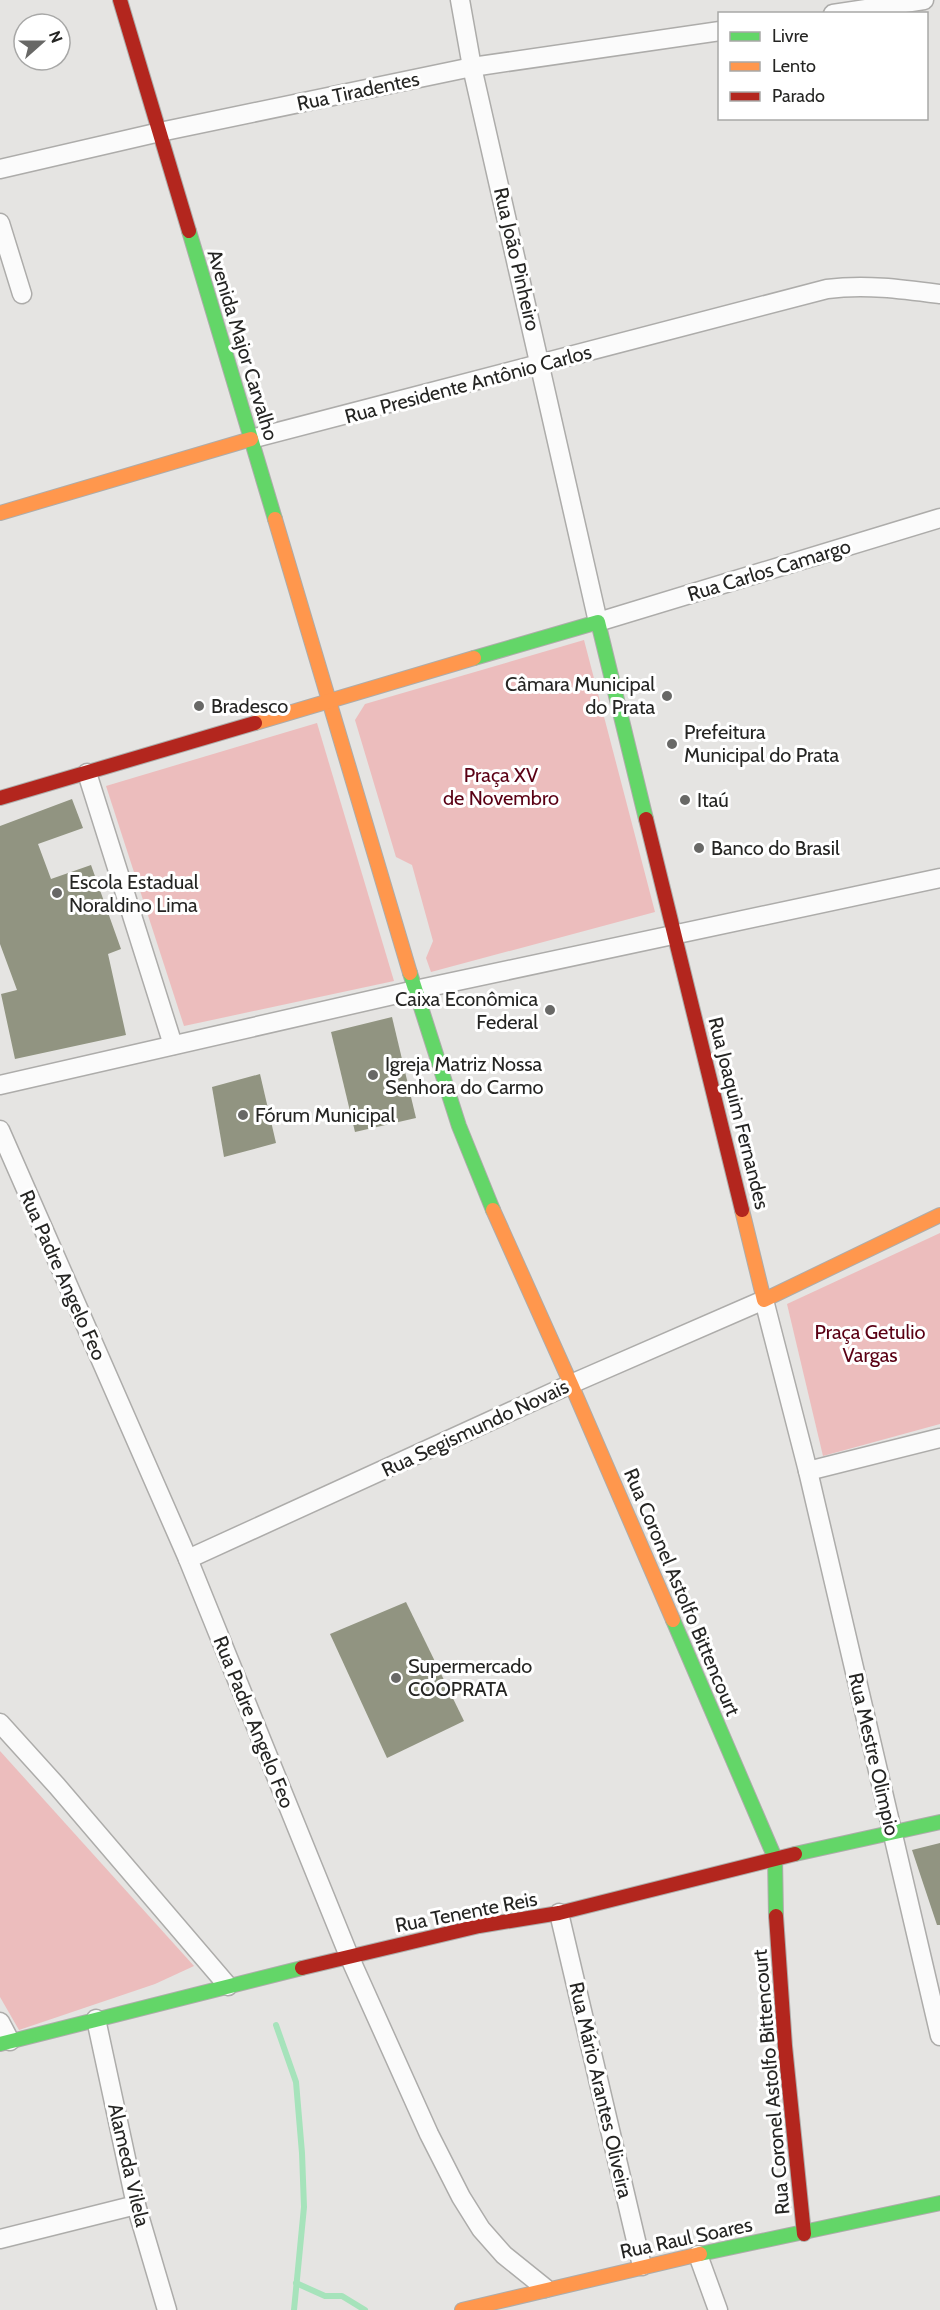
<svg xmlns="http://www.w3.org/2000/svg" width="940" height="2310" font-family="Cabin,sans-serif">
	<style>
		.green { fill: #ecbdbd }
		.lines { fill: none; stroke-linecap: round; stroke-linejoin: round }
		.stream { stroke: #a6e3bb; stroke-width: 6 }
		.building { fill: #919481 }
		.street-casing { stroke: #adacaa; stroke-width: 21 }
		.fast-casing { stroke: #adacaa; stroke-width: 16 }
		.slow-casing { stroke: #adacaa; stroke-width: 16 }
		.jam-casing { stroke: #adacaa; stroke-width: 16 }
		.street { stroke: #fbfbfb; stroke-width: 18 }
		.fast { stroke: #63d668; stroke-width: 14 }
		.slow { stroke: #ff974d; stroke-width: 14 }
		.jam { stroke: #b3261e; stroke-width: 14 }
		.poi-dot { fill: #686866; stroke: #fff; stroke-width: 2 }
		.labels { text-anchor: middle; stroke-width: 6; stroke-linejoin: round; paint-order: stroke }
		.street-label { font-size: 20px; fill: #252523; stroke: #fff }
		.poi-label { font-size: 20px; fill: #252523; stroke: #fff; text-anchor: start }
		.park-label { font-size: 20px; fill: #5a0014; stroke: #fff }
	</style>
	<rect width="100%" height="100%" fill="#e5e4e2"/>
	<!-- green -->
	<g class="green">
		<polygon points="584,640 655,912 431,972 426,958 433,941 412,865 396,857 355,720 365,704"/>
		<polygon points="317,723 394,981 184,1026 106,786"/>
		<polygon points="940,1233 940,1424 823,1456 787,1304"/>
		<polygon points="0,1751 194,1966 155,1984 19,2030 0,1997"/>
	</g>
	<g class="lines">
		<!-- stream -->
		<g class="stream">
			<polyline points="276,2025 296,2082 302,2153 304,2207 294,2310"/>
			<polyline points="296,2283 325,2296 342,2296 365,2310"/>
		</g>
	</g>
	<!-- building -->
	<g class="building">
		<polygon points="72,799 83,828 38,844 51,879 91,865 121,949 108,954 126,1035 15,1059 1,994 17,990 0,944 0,826"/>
		<polygon points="392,1017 416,1118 355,1132 331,1032"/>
		<polygon points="260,1074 276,1143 224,1157 212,1087"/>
		<polygon points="406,1602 464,1721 387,1758 330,1634"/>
		<polygon points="940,1843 940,1925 937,1925 912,1850"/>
	</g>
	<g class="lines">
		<!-- street casing -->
		<g class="street-casing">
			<g id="street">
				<polyline points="460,0 472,67 598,622 940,518"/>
				<polyline points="833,14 924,0"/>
				<polyline points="0,169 160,132 472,67 720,31"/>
				<polyline points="0,223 22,294"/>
				<path d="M251,439l576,-150c38,-5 75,0 113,5"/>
				<polyline points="87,773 173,1045"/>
				<polyline points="0,1085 415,990 940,878"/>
				<polyline points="0,1130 188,1559 349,1956 429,2134 461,2197 481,2229 504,2255 545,2288"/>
				<polyline points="808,1471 940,1438"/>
				<polyline points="188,1559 571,1384 764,1300 808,1471 940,2036"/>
				<polyline points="0,1723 57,1786 228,1986"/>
				<polyline points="559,1913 642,2266"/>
				<polyline points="96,2019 136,2205 167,2310"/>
				<polyline points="0,2022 10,2041"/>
				<polyline points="0,2239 136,2205"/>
				<polyline points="698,2255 718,2310"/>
			</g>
		</g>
		<!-- fast casing -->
		<g class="fast-casing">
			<g id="fast">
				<polyline points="189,231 275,519"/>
				<polyline points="474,658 598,622 646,819"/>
				<polyline points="410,973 459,1126 493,1210"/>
				<polyline points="673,1620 775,1858 776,1916"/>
				<polyline points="795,1854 940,1822"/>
				<polyline points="0,2044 302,1968"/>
				<polyline points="700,2254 940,2203"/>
			</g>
		</g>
		<!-- slow casing -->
		<g class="slow-casing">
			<g id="slow">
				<polyline points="0,513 251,439"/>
				<polyline points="275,519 410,973"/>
				<polyline points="255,723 474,658"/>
				<polyline points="493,1210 571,1384 673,1620"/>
				<polyline points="742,1210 764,1300 940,1215"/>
				<polyline points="462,2310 700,2254"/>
			</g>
		</g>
		<!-- jam casing -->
		<g class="jam-casing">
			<g id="jam">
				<polyline points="120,0 189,231"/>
				<polyline points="0,798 255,723"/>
				<polyline points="646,819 742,1210"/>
				<polyline points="776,1916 785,2046 804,2234"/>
				<polyline points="302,1968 479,1926 559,1913 795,1854"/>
			</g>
		</g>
		<!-- street -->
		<use href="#street" class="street"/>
		<!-- fast -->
		<use href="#fast" class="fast"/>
		<!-- slow -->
		<use href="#slow" class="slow"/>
		<!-- jam -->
		<use href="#jam" class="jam"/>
	</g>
	<!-- markers -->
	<g class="poi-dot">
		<circle cx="667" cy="696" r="6"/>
		<circle cx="199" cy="706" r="6"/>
		<circle cx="672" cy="744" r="6"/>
		<circle cx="685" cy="800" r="6"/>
		<circle cx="699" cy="848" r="6"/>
		<circle cx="57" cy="893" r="6"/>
		<circle cx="550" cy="1010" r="6"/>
		<circle cx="373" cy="1075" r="6"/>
		<circle cx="243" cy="1115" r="6"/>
		<circle cx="396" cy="1678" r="6"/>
	</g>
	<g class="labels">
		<!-- street labels -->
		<g class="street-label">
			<text transform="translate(358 91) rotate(-12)" y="7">Rua Tiradentes</text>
			<text transform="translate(517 259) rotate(77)" y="7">Rua João Pinheiro</text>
			<text transform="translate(243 345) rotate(73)" y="7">Avenida Major Carvalho</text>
			<text transform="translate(468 384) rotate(-15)" y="7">Rua Presidente Antônio Carlos</text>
			<text transform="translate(769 570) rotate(-17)" y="7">Rua Carlos Camargo</text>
			<text transform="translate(739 1113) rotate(76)" y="7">Rua Joaquim Fernandes</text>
			<text transform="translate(63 1275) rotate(66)" y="7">Rua Padre Angelo Feo</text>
			<text transform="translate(475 1428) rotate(-25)" y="7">Rua Segismundo Novais</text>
			<text transform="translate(682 1592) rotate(67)" y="7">Rua Coronel Astolfo Bittencourt</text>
			<text transform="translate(254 1722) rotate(68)" y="7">Rua Padre Angelo Feo</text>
			<text transform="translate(874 1754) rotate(77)" y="7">Rua Mestre Olimpio</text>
			<text transform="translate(466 1912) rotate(-11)" y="7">Rua Tenente Reis</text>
			<text transform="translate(771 2082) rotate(-95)" y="7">Rua Coronel Astolfo Bittencourt</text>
			<text transform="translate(601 2090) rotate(77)" y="7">Rua Mário Arantes Oliveira</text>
			<text transform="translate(129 2165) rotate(77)" y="7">Alameda Vilela</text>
			<text transform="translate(686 2238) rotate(-12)" y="7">Rua Raul Soares</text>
		</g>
		<!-- poi labels -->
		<g class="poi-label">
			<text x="655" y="691" text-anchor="end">Câmara Municipal<tspan x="655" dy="23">do Prata</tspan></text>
			<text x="211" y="713">Bradesco</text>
			<text x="684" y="739">Prefeitura<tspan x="684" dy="23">Municipal do Prata</tspan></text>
			<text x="697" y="807">Itaú</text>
			<text x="711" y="855">Banco do Brasil</text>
			<text x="69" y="889">Escola Estadual<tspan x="69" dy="23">Noraldino Lima</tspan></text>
			<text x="538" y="1006" text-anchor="end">Caixa Econômica<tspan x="538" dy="23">Federal</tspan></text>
			<text x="385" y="1071">Igreja Matriz Nossa<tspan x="385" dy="23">Senhora do Carmo</tspan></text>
			<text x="255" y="1122">Fórum Municipal</text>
			<text x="408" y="1673">Supermercado<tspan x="408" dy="23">COOPRATA</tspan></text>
		</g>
		<!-- park labels -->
		<g class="park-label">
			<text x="501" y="782">Praça XV<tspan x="501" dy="23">de Novembro</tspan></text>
			<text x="870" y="1339">Praça Getulio<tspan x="870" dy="23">Vargas</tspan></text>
		</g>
	</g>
	<!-- legend -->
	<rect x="718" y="12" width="210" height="108" fill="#ffffff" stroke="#a8a8a7" stroke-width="1.5"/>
	<rect x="730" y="32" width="30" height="9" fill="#63d668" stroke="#a8a8a7" stroke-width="1.5"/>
	<text x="772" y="42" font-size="18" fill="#252523">Livre</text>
	<rect x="730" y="62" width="30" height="9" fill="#ff974d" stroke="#a8a8a7" stroke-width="1.5"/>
	<text x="772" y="72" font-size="18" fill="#252523">Lento</text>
	<rect x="730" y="92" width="30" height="9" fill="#b3261e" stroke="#a8a8a7" stroke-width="1.5"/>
	<text x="772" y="102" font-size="18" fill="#252523">Parado</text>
	<!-- north arrow -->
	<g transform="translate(42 42) rotate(69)"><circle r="28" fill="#ffffff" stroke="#a8a8a7" stroke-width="1.5"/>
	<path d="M0-4.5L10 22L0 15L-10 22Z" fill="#686866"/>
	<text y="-9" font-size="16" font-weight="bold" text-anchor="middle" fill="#252523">N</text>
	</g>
</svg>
